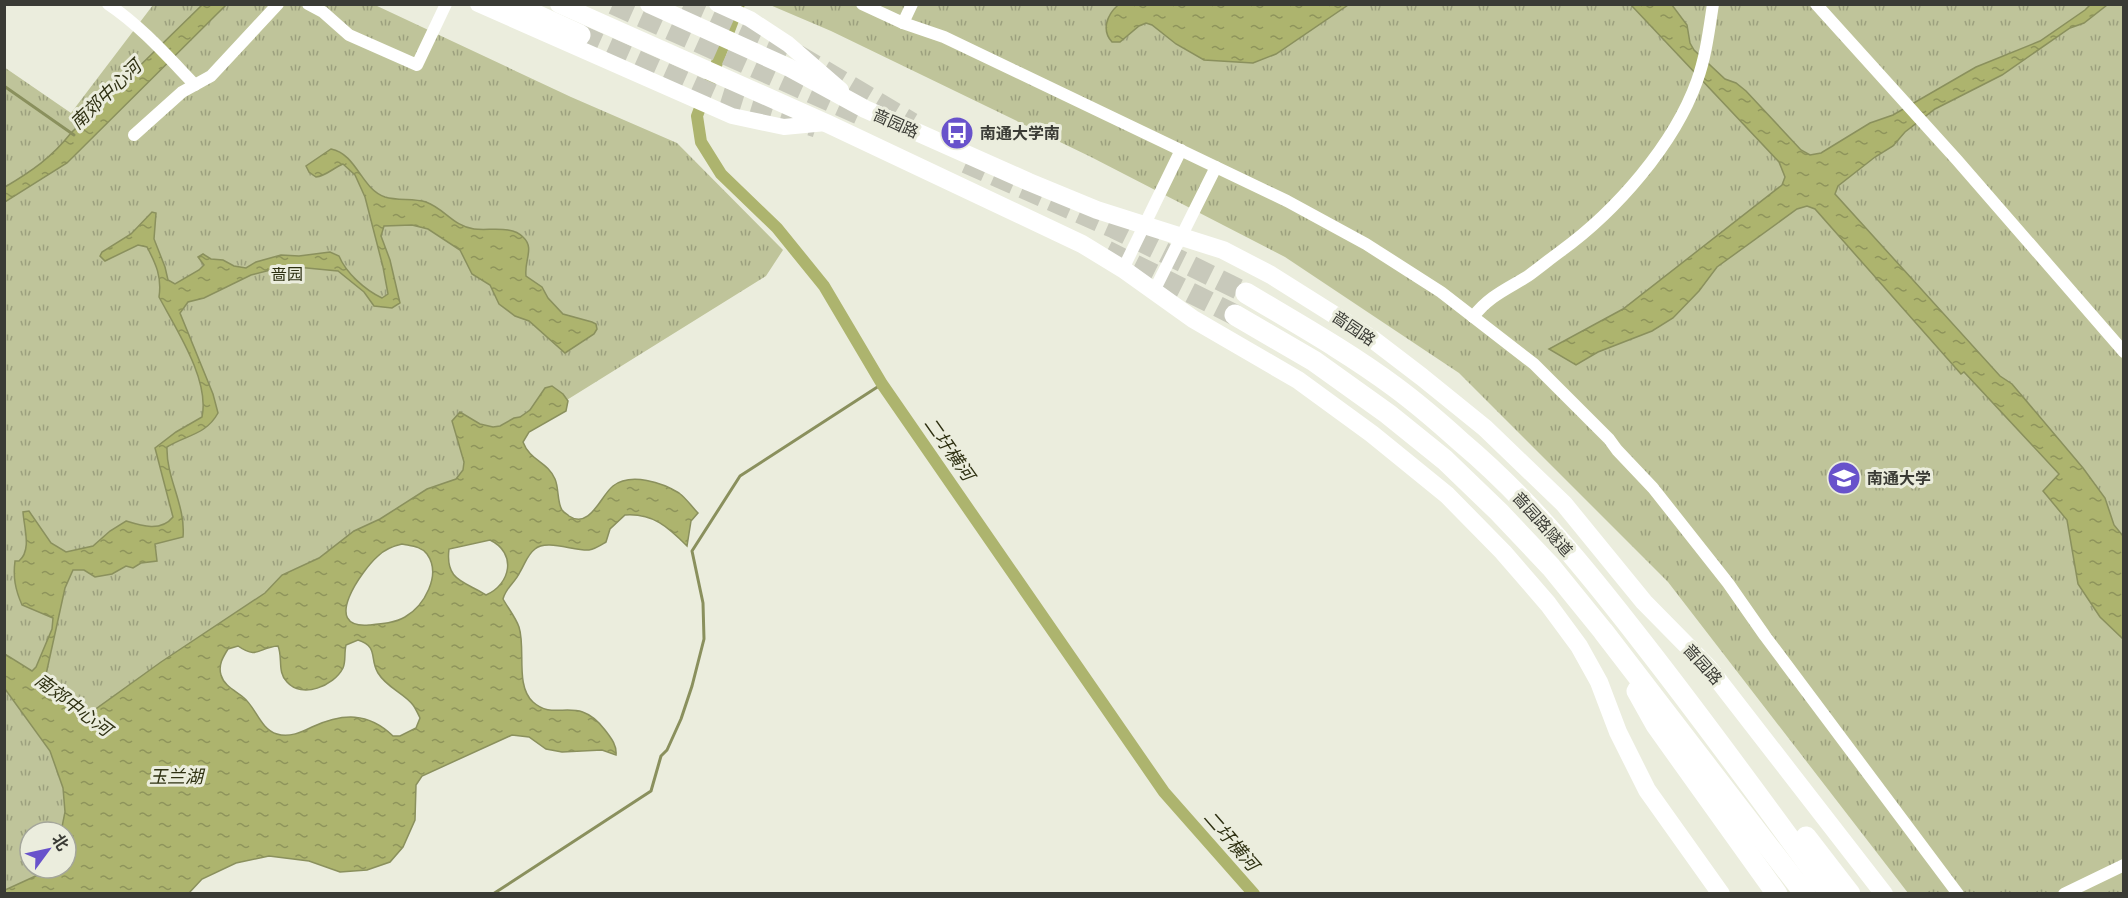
<svg xmlns="http://www.w3.org/2000/svg" width="2128" height="898" font-family="Roboto,'Noto Sans SC',sans-serif">
	<style>
		.park { fill: url(#park-tufts); fill-rule: evenodd }
		.water { fill: url(#water-ripples); stroke: #8a905d; stroke-width: 1.5; fill-rule: evenodd }
		.lines { fill: none; stroke-linecap: round; stroke-linejoin: round }
		.stream { stroke: #8a905d; stroke-width: 3 }
		.canal { stroke: #adb46e; stroke-width: 12 }
		.highway-tunnel { stroke: #c8c9bb; stroke-width: 21; stroke-dasharray: 21 10; stroke-linecap: butt }
		.street { stroke: #fff; stroke-width: 12 }
		.secondary { stroke: #fff; stroke-width: 16 }
		.primary { stroke: #fff; stroke-width: 18 }
		.highway { stroke: #fff; stroke-width: 21 }
		.labels { text-anchor: middle; stroke-width: 6; stroke-linejoin: round; paint-order: stroke }
		.street-label { font-size: 16px; fill: #3a3b35; stroke: #ebeddd }
		.poi-label { font-size: 16px; font-weight: bold; fill: #3a3b35; stroke: #ebeddd; text-anchor: start }
		.park-label { font-size: 16px; fill: #2c2f10; stroke: #ebeddd }
		.water-label { font-size: 18px; font-style: italic; fill: #2e3011; stroke: #ebeddd }
	</style>
	<defs>
		<pattern id="park-tufts" width="24" height="20" patternUnits="userSpaceOnUse" patternTransform="scale(1.5)"><rect width="24" height="20" fill="#bfc49a"/><path d="M3 7l-1-3M5 7V3M7 7l1-3M15 17l-1-3M17 17v-4M19 17l1-3" fill="none" stroke="#9ca07e"/></pattern>
		<pattern id="water-ripples" width="26" height="14" patternUnits="userSpaceOnUse" patternTransform="scale(1.5)"><rect width="26" height="14" fill="#adb46e"/><path d="M2 4q2-2 4 0t4 0M15 11q2-2 4 0t4 0" fill="none" stroke="#8e945b"/></pattern>
	</defs>
	<rect width="100%" height="100%" fill="#ebeddd"/>
	<!-- park -->
	<g class="park">
		<path d="M153,5h222l196,92 106,46 106,107 -17,26 -249,155 -96,85 -262,164 -75,195 -50,19 -30,-1v-826l67,46zM30,832h36v36h-36z"/>
		<polygon points="770,5 2123,5 2123,893 1908,893 1668,582 1459,373 1285,257 1091,157 831,31"/>
	</g>
	<!-- water -->
	<g class="water">
		<path d="M202,5h24l-159,158 -62,39v-15c27,-16 46,-29 66,-54z"/>
		<path d="M1118,5v-1l230,1 -72,49 -23,9 -49,-3 -28,-16 -24,-19 -6,-2 -7,3 -19,16h-8c-11,-12 -5,-27 6,-37z"/>
		<polygon points="1631,5 1672,5 1687,25 1690,43 1694,50 1725,79 1736,83 1746,91 1801,150 1810,155 1821,153 1870,123 1893,115 1976,67 2040,41 2085,10 2090,5 2107,5 2084,23 2070,28 2002,75 1935,109 1905,132 1893,146 1875,157 1838,186 1835,194 2000,376 2012,384 2083,468 2105,498 2114,525 2123,536 2123,639 2100,617 2078,584 2067,520 2043,491 2059,474 1964,372 1961,374 1815,209 1807,206 1797,209 1717,267 1699,291 1673,318 1652,331 1598,352 1576,365 1549,349 1623,309 1782,185 1785,177 1779,162"/>
		<path d="M331,149c26,5 30,40 54,48 13,4 28,1 41,5 19,7 27,24 48,27 15,2 38,-4 49,8 12,11 1,23 3,39l16,11 6,11 15,16 29,8 4,2 1,5 -3,5 -29,19 -36,-32 -14,-5 -16,-12 -9,-19 -18,-11 -12,-24 -32,-21 -16,-4 -28,1 -3,10 9,24 10,43 -8,5 -18,-2 -10,-14 -26,-21 -52,-5 -35,9 -47,23 -16,4 -8,11 33,81 5,19c-12,22 -32,22 -51,34 -1,31 19,59 16,90l-28,7 2,17 -16,2 -8,5 -7,-2 -14,8 -17,3 -11,-7h-11l-8,18 -20,91 45,34 71,-51 104,-69 17,-18 37,-17 35,-27 26,-12 47,-30 29,-10 7,-9 1,-8 -12,-41 8,-9 20,12 13,3 7,-1 14,-8 6,-1 10,-7 15,-22 7,-2 11,8 5,7 -2,10 -37,21 -6,10c7,19 24,19 32,37 4,9 2,23 7,31 2,3 5,4 7,6 21,14 32,-21 44,-30 18,-14 50,-3 66,7 7,5 13,14 19,20l-7,8 -4,25c-19,-19 -34,-33 -62,-31l-15,14 -4,13c-5,3 -11,7 -17,8 -15,1 -43,-11 -54,-1 -8,6 -10,15 -15,23 -5,11 -14,15 -17,27 5,9 13,19 16,28 7,22 -4,59 14,75 23,21 44,-9 72,28 6,8 12,15 11,25l-14,-5 -40,2 -16,-3 -17,-12 -17,-2 -90,41 -6,9 -1,35 -12,27 -13,15 -23,8 -27,2 -31,-11 -40,-5 -33,7 -34,16 -13,14h-184v-3l35,-16 7,-6h19v-36h-5l4,-20 -2,-24 -13,-37 -45,-62v-35l27,17 4,-4 16,-38 1,-11 -31,-13c-7,-16 -9,-28 -7,-44h4c13,-11 5,-33 4,-49l6,-1 22,32 15,9 27,-6 17,-15 16,-10c16,5 35,11 47,-4l-18,-69 21,-16 26,-15c8,-37 -26,-88 -43,-120 3,-20 -3,-33 -12,-50l-9,-2 -33,16 -5,-5 2,-4 29,-18 21,-22 4,1 -2,26 11,28 3,13 7,4 24,-14 5,-5 -6,-8 5,-3 8,5 12,1 11,6 12,2 10,-6 25,-7 18,1 31,-4 9,4c7,17 26,34 43,42l6,-4 -5,-27 -18,-70 -10,-22 -12,-11c-10,4 -17,12 -27,13l-7,-5 -3,-6zM490,540c27,13 21,44 -4,55 -22,-14 -41,-14 -37,-46zM402,544c9,2 19,2 25,10 15,21 -3,52 -22,63 -10,6 -24,7 -36,8 -49,4 -7,-55 9,-69 7,-7 15,-10 24,-12zM358,640c21,7 11,18 20,33 9,15 26,20 35,32 3,4 5,9 7,13l-4,10 -16,8h-7c-25,-24 -50,-23 -81,-9 -10,5 -23,11 -35,7 -17,-5 -21,-27 -34,-37 -7,-6 -19,-11 -22,-22 -3,-10 2,-18 7,-26l10,-3c20,14 21,1 40,0 5,12 -1,26 9,36 15,17 47,4 56,-14 3,-6 1,-15 3,-23z"/>
	</g>
	<g class="lines">
		<!-- stream -->
		<g class="stream">
			<polyline points="4,86 74,135"/>
			<polyline points="493,894 651,791 661,756 667,750 681,719 692,686 704,639 703,603 692,551 740,476 882,384"/>
		</g>
		<!-- canal -->
		<polyline class="canal" points="739,4 697,116 701,142 721,174 777,228 824,286 882,384 1164,792 1254,894"/>
		<!-- highway-tunnel -->
		<g class="highway-tunnel">
			<polyline points="613,4 861,115"/>
			<polyline points="684,4 796,54 912,123"/>
			<polyline points="580,35 719,97 816,127"/>
			<polyline points="966,163 1114,228 1246,293"/>
			<polyline points="1107,251 1235,315"/>
		</g>
		<!-- street -->
		<g class="street">
			<path d="M108,4c33,22 60,53 87,81"/>
			<polyline points="308,4 323,12 349,35 417,65 446,4"/>
			<polyline points="862,4 903,23 944,37 1287,201 1366,244 1441,292 1534,364 1609,439 1617,450 1653,488 1728,583 1765,636 1958,894"/>
			<polyline points="1816,4 1957,160 2124,352"/>
			<polyline points="903,23 912,4"/>
			<polyline points="134,135 182,92 211,76 278,4"/>
			<polyline points="1123,269 1181,150"/>
			<polyline points="1154,291 1216,167"/>
			<path d="M1473,317c16,-21 34,-28 55,-41 11,-8 22,-17 33,-25 55,-40 113,-106 136,-170 9,-25 12,-51 16,-77"/>
			<polyline points="2064,894 2124,865"/>
		</g>
		<!-- secondary -->
		<g class="secondary">
			<polyline points="478,4 732,116 784,127 826,123"/>
			<polyline points="717,4 750,19 788,44 841,90"/>
		</g>
		<!-- primary -->
		<g class="primary">
			<polyline points="559,4 826,123 1082,244 1123,269 1193,319 1298,380 1372,434 1447,495 1503,552 1548,604 1579,646 1599,682 1618,732 1647,790 1721,894"/>
			<polyline points="649,4 790,68 865,109 1029,182 1097,210 1223,250 1271,275 1371,338 1422,377 1485,428 1564,504 1644,602 1708,667 1884,894"/>
		</g>
		<!-- highway -->
		<g class="highway">
			<polyline points="512,4 580,35"/>
			<path d="M1246,293c50,30 102,59 149,94 23,17 45,36 66,55 69,58 127,130 182,201 64,82 126,167 187,251"/>
			<polyline points="1235,315 1314,361 1388,414 1445,460 1499,512 1551,567 1603,631 1805,894"/>
			<polyline points="1637,691 1656,725 1777,894"/>
			<polyline points="1806,837 1850,894"/>
		</g>
	</g>
	<!-- icons -->
	<defs>
		<g id="bus-disc" transform="scale(1.725)"><circle r="9.5" fill="#6852cb" stroke="#ebeddd"/><path d="M-5-6H5V4H4V6H2V4H-2V6H-4V4H-5ZM-3.5-4V0h7V-4ZM-3.5 1.2v1.5H-2V1.2ZM2 1.2v1.5H3.5V1.2Z" fill="#fff"/></g>
		<g id="university-disc" transform="scale(1.725)"><circle r="9.5" fill="#6852cb" stroke="#ebeddd"/><path d="M0-5L7-2L0 1L-7-2ZM-4 1L0 2.5L4 1V4Q0 6-4 4Z" fill="#fff"/></g>
	</defs>
	<g fill-rule="evenodd">
		<use href="#bus-disc" x="957" y="133"/>
		<use href="#university-disc" x="1844" y="478"/>
	</g>
	<g class="labels">
		<!-- street labels -->
		<g class="street-label">
			<text transform="translate(896 123) rotate(24)" y="6">啬园路</text>
			<text transform="translate(1354 328) rotate(34)" y="6">啬园路</text>
			<text transform="translate(1543 524) rotate(48)" y="6">啬园路隧道</text>
			<text transform="translate(1703 664) rotate(48)" y="6">啬园路</text>
		</g>
		<!-- poi labels -->
		<g class="poi-label">
			<text x="980" y="139">南通大学南</text>
			<text x="1867" y="484">南通大学</text>
		</g>
		<!-- park labels -->
		<g class="park-label">
			<text x="287" y="280">啬园</text>
		</g>
		<!-- water labels -->
		<g class="water-label">
			<text transform="translate(106 95) rotate(-44)" y="6">南郊中心河</text>
			<text transform="translate(949 449) rotate(55)" y="6">二圩横河</text>
			<text transform="translate(73 705) rotate(37)" y="6">南郊中心河</text>
			<text x="176" y="783">玉兰湖</text>
			<text transform="translate(1231 841) rotate(49)" y="6">二圩横河</text>
		</g>
	</g>
	<!-- border -->
	<rect width="2128" height="898" fill="none" stroke="#3a3b35" stroke-width="12"/>
	<!-- north arrow -->
	<g transform="translate(48 850) rotate(57)"><circle r="28" fill="#ebeddd" stroke="#a4a69a" stroke-width="1.5"/>
	<path d="M0-4.5L10 22L0 15L-10 22Z" fill="#6852cb"/>
	<text y="-9" font-size="16" font-weight="bold" text-anchor="middle" fill="#3a3b35">北</text>
	</g>
</svg>
